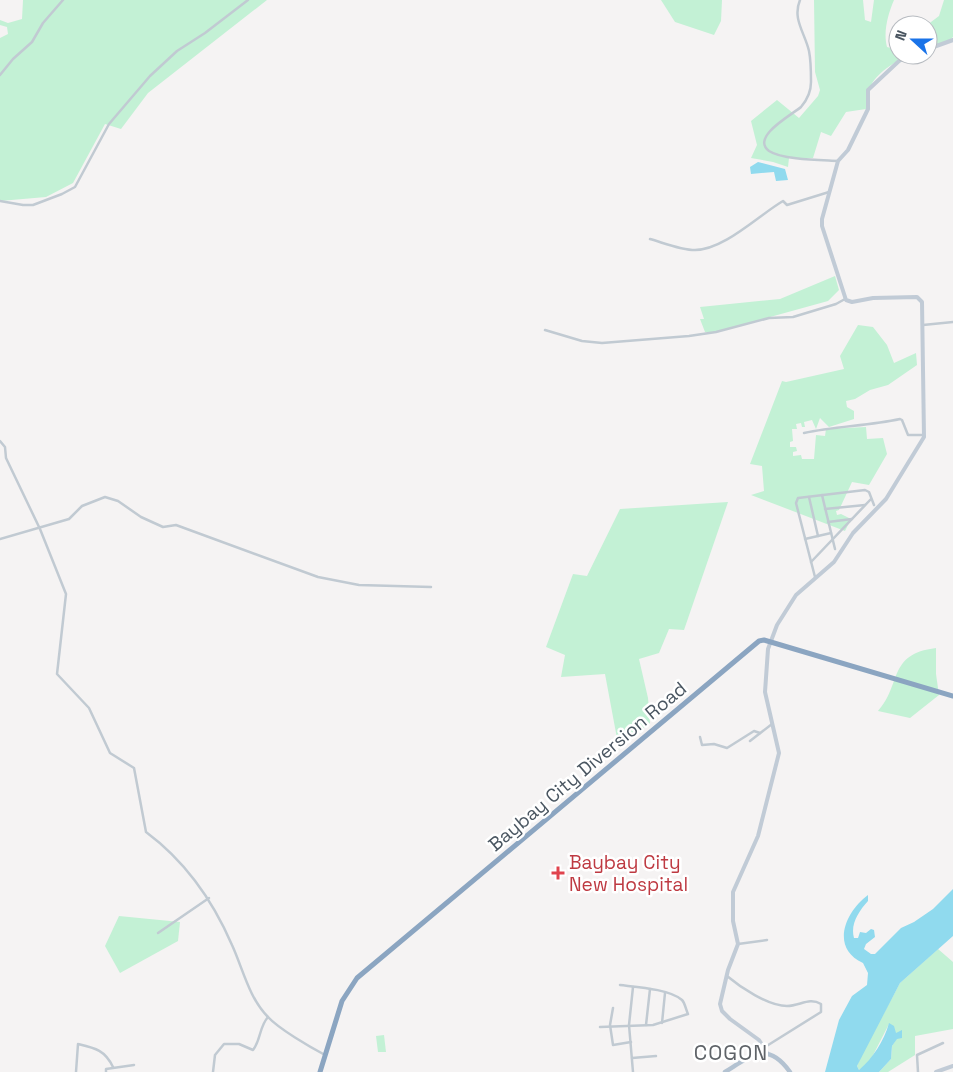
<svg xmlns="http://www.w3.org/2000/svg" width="953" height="1072" font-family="'Space Grotesk',sans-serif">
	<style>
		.green { fill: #c3f1d5 }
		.water { fill: #90daee }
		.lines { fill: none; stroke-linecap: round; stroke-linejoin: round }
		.street { stroke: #c1cad2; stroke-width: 2.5 }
		.secondary { stroke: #c1cbd6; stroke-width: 4 }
		.primary { stroke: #b3c2d1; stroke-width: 4.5 }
		.highway { stroke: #8ba5c1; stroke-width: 5 }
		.health-dot { fill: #e0444e; stroke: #fff; stroke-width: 2 }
		.labels { text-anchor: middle; stroke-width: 5; stroke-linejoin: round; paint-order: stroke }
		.street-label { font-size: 19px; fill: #4a5661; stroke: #fff }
		.health-label { font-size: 19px; fill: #be3a42; stroke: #fff; text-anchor: start }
		.quarter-label { font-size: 21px; letter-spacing: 1px; fill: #5f6368; stroke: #fff }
	</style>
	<rect width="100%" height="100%" fill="#f5f3f3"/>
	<!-- green -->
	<g class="green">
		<polygon points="23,0 267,0 148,93 121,129 105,124 73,183 46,197 0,201 0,38 8,34 7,27 0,25 0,20 8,23 22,19"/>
		<polygon points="661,0 722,0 721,21 714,35 675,22"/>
		<path d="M814,0h49l2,20 6,2 3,-22h20c-6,14 -11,32 -7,47l11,3v5h8c-24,17 -39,22 -40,54l-20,3 -15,24 -10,-4 -8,26h-24l-1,9 -15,-5 -22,-4 6,-13 -6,-24 26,-21 22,18 19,-22 2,-6 -5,-18z"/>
		<polygon points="944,0 953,0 953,37 950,40 928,48 927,25 939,16"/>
		<polygon points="835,276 839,290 828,301 716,332 705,332 700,319 704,319 700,307 780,299"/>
		<polygon points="858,325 873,327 887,345 894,363 916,353 917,365 888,385 870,390 855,399 846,401 847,407 854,411 854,419 829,427 820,418 816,429 812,420 804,422 805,427 802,427 801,423 796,424 797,429 792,429 793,441 790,442 790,447 796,447 797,451 793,452 793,456 801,455 802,459 814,459 816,435 825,436 826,429 866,427 867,439 883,438 887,454 869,485 852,482 839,510 836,511 837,515 841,514 851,519 845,531 751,495 764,491 762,466 750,464 782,381 786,382 844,369 840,356"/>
		<polygon points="728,502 684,630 669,629 659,653 639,659 648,698 650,723 619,749 605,674 561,677 565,655 546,647 573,574 587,576 620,509"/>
		<path d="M936,648v26l3,21 -29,23 -32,-7c24,-26 9,-57 58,-63z"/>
		<polygon points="119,916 180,922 178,941 120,973 105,946"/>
		<polygon points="938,949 953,962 953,1029 915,1036 915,1055 888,1072 879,1072 891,1059 892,1046 897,1038 889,1024 869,1063 859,1070 857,1066 862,1054 900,983"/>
		<polygon points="384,1035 386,1052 378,1052 376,1036"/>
	</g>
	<!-- water -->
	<g class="water">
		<polygon points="758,162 785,169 788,180 776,181 774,172 751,174 750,167"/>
		<path d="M953,889v47l-53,47 -43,83 2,4c14,-12 25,-29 30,-47l5,3 2,7 6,-3v8l-5,1 -5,7 -1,13 -12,13h-54l14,-52 13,-24 15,-11 1,-12 -5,-10c-33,-15 -18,-51 5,-68v6c-9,10 -18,23 -14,37h4l2,-6 6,1 5,-4 3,1 1,7 -9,7 -2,5 7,5h4l26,-26 13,-6 19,-13z"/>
	</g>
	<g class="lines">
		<!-- street -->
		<g class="street">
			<path d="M800,0c-8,19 5,33 9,51 2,10 2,21 2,31 0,9 -4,18 -10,25 -8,7 -51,30 -32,44 14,9 51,9 69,10"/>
			<polyline points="0,75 13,59 32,42 43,23 63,0"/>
			<polyline points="0,201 23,205 33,205 62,194 75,187 109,124 150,76 177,51 205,33 248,0"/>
			<path d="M650,239c14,4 31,11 45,11 29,0 64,-35 88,-49l4,4 42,-13"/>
			<polyline points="923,325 953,322"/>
			<polyline points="545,330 582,341 602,343 689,336 716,332 769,318 793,317 836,304 845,299"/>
			<path d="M804,433c32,-7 64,-7 96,-14l2,1 6,15h16"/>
			<path d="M0,441l5,6 1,11 34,71 26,65 -9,80 32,34 21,45 24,15 12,64c39,29 67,69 86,113 11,24 17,53 36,72 11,12 42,30 57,38"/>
			<polyline points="822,495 835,549"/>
			<polyline points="809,497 818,536"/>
			<polyline points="825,509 865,505"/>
			<polyline points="828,522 852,519"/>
			<polyline points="0,539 69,519 82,506 105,497 118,501 141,517 163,527 176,525 318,577 359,585 431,587"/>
			<polyline points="805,539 831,533"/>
			<polyline points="811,562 871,499"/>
			<polyline points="815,577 796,503 798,498 865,490 869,492 874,505"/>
			<polyline points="700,737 702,745 714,744 727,748 754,731 760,733"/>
			<polyline points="750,741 772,724"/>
			<polyline points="158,933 209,898"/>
			<polyline points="738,944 767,940"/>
			<path d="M727,976c13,11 41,30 60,30 13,0 22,-9 34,-2v8l-56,35"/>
			<polyline points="633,987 629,1025 633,1072"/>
			<polyline points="613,1008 610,1025 613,1045 631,1042"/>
			<polyline points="662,1023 665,993"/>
			<polyline points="646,1025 650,989"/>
			<path d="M600,1027l53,-2 35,-11c-2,-4 -3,-11 -6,-14 -12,-11 -46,-13 -62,-15"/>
			<polyline points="632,1058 656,1056"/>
			<path d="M76,1072l2,-28c17,4 27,6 35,23"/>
			<polyline points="106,1072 106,1069 134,1065"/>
			<path d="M213,1072l2,-17 9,-11h15l14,6c8,-10 6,-23 15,-33"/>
			<polyline points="918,1072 917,1055 943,1043"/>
		</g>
		<!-- secondary -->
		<g class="secondary">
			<polyline points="928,49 953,40"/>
			<polyline points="767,1053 759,1040 730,1019 722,1011 720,1004 728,970 738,944 733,921 733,892 758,836 779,753 765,692 768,649 777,625 796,595 834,562 853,533 886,499 924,437 922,302 917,297 873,298 852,302 846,300 822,226 822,219 838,161 848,150 868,109 868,90 899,61 910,55"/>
			<polyline points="936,1072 953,1066"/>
		</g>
		<!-- primary -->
		<path class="primary" d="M725,1072c26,-16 42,-32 65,0"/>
		<!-- highway -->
		<polyline class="highway" points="320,1072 342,1001 357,978 759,641 764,640 953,696"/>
	</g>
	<!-- markers -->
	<path class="health-dot" d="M555.5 865.5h5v5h5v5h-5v5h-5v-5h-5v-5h5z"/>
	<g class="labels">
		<!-- street labels -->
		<g class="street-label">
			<text transform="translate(587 766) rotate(-40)" y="7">Baybay City Diversion Road</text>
		</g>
		<!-- health labels -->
		<g class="health-label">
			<text x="569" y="869">Baybay City<tspan x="569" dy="22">New Hospital</tspan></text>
		</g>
		<!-- quarter labels -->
		<g class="quarter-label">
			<text x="731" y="1060">COGON</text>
		</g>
	</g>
	<!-- north arrow -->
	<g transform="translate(913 40) rotate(291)"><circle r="24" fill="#ffffff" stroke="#b7bbc0"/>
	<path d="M0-4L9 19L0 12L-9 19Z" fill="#1a73e8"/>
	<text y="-8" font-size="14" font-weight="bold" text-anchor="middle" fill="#4a5661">N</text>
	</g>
</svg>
